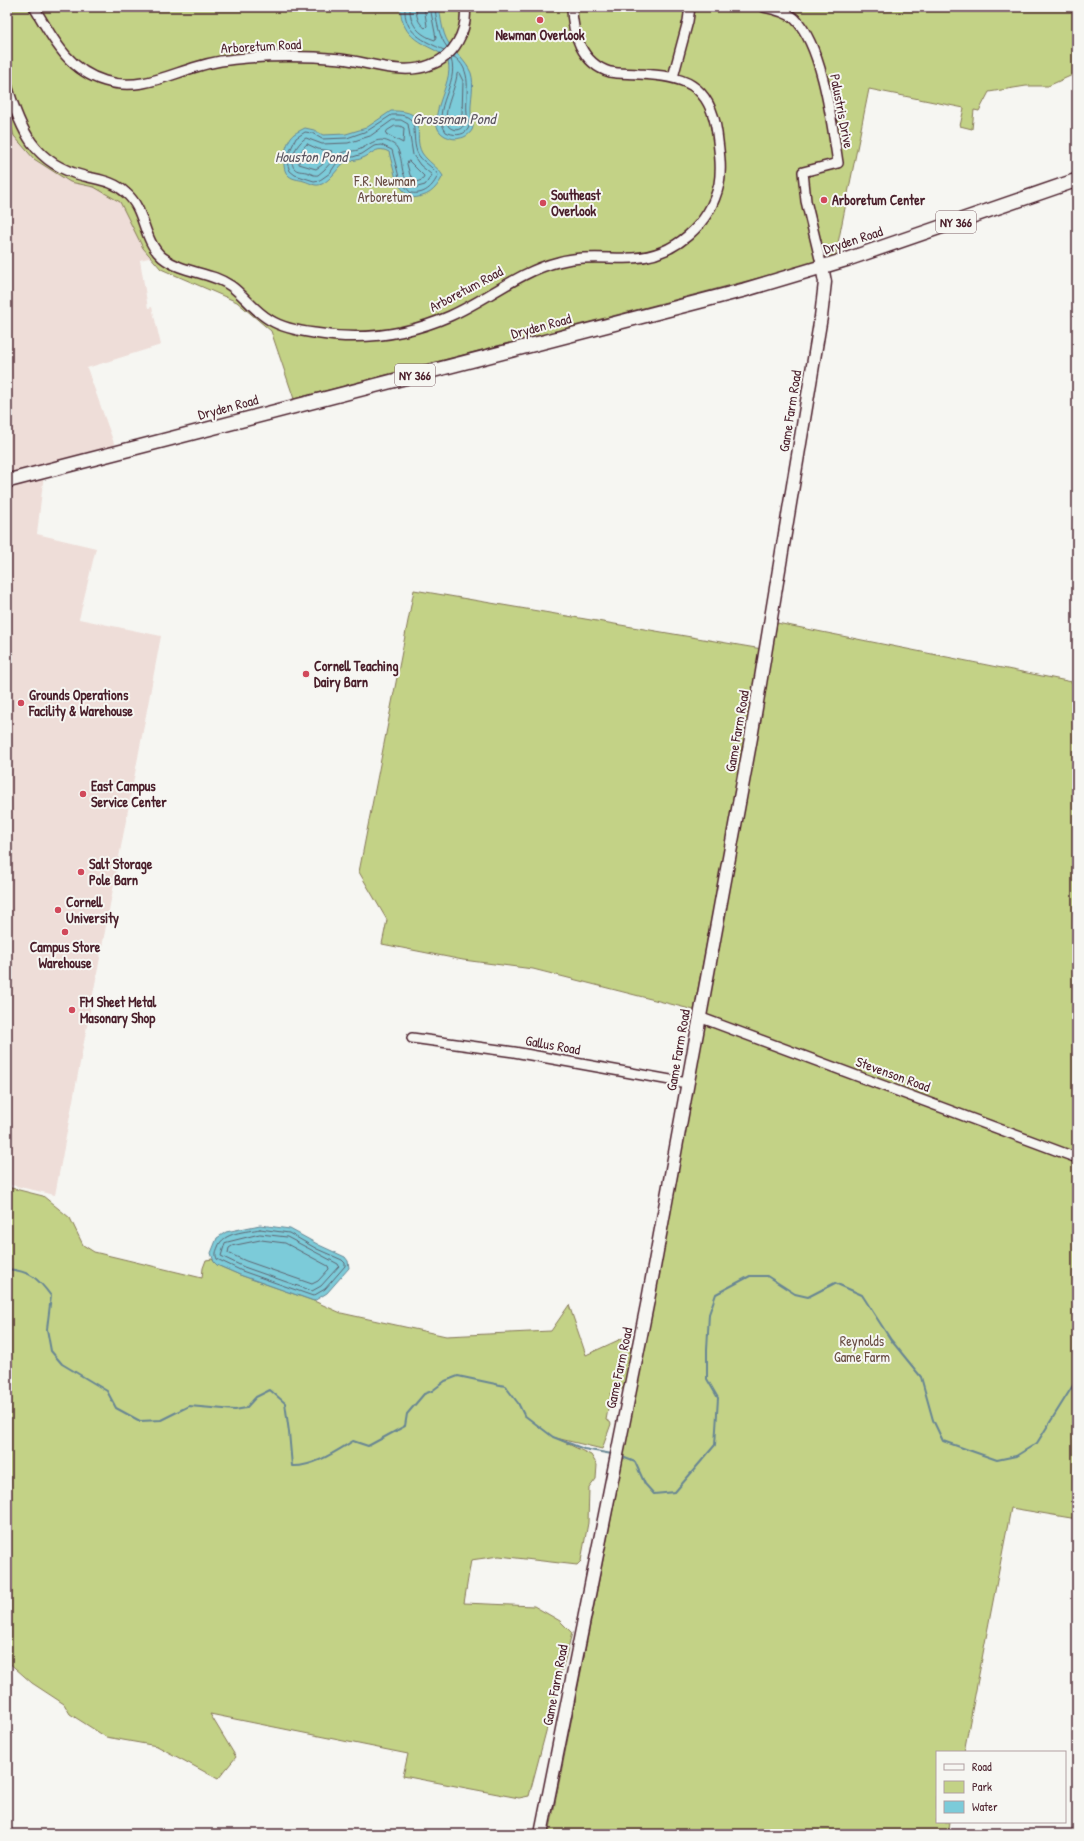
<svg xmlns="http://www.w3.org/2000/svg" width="1084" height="1841" font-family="'Patrick Hand',sans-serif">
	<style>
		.built { fill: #eeddd8 }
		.green { fill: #c3d286; stroke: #867858 }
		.water { fill: #7ccbd9; stroke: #688693 }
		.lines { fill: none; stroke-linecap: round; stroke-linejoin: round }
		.shore { stroke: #5e6471; stroke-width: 1 }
		.stream { stroke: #688693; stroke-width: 2 }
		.street-casing { stroke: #4a1f2b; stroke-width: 12 }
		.secondary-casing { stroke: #4a1f2b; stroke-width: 15 }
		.primary-casing { stroke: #4a1f2b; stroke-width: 16 }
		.street { stroke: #f6f6f2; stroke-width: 9 }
		.secondary { stroke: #f6f6f2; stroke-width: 12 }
		.primary { stroke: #f6f6f2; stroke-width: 13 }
		.poi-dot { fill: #d1495b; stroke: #f6f6f2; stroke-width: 1.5 }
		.labels { text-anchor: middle; stroke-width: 4; stroke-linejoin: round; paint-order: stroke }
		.shield { fill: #f6f6f2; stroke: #7e6067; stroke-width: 1 }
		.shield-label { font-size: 13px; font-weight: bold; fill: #4a1f2b }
		.poi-label { font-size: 14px; font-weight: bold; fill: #4a1f2b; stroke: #f6f6f2; text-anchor: start }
		.street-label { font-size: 14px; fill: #4a1f2b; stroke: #f6f6f2 }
		.park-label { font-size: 14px; fill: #684c42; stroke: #f6f6f2 }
		.water-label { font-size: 15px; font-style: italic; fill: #59535f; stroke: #f6f6f2 }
	</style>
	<rect width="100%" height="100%" fill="#f6f6f2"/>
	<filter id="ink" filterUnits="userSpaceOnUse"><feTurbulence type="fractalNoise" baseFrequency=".025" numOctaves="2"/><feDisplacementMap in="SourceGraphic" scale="8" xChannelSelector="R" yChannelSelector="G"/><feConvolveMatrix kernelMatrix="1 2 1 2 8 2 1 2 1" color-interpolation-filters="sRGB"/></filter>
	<g filter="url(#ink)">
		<!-- built -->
		<polygon class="built" points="7,100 125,195 157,256 140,260 148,308 152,307 161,345 87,368 115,446 45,465 37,534 96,548 79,619 161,636 55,1195 7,1184"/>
		<!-- green -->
		<g class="green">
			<polygon points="7,7 1077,7 1077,73 1048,86 1026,86 989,92 979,111 974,110 972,129 960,126 964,108 869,89 835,258 294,399 271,331 237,302 161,269 143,248 120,202 94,187 70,182 34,159 14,136 7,112"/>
			<polygon points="414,590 762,649 694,1010 533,969 463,960 382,944 387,920 359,872"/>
			<polygon points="777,623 1077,683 1077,1519 1011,1508 964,1752 937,1752 937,1822 950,1822 948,1834 549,1834 637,1387"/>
			<path d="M7,1187l36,9 27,22 13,27 11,7 108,26 1,-10 3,-8 6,-1 5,6 23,10 74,26 27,12 105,23 105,-5 18,-26 17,50 37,-17 8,10c-2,13 -1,40 -15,46l-5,-1 -5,27 4,2 1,2 -9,25 -46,-11 35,17 6,10 -1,14 -7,9 -1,35 -7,38 -4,4 -78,-9 -28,4 -7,43 70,3 26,15 12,12 -43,163 -10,2 -116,-22 5,-22 -198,-40 26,43 -18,22 -61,-33 -51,-9 -36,-23 -6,-10 -32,-21 -25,-22z"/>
		</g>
		<!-- water -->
		<g class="water">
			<path d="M401,7h38c2,11 3,25 9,35 7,11 18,19 23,31 4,12 -1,27 0,40 0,5 4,11 1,17 -2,4 -8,8 -12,8 -6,2 -10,0 -15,-2 -24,-13 10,-53 3,-74 -4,-13 -33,-15 -43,-35 -3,-6 -5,-13 -4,-20z"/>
			<path d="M391,111c42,-1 20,23 31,42 6,9 15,13 21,23 -8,15 -15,21 -33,22l-13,-15 -8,-31c-11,-6 -15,0 -24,5 -6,3 -12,4 -19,4 -8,6 -14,18 -24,23 -7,3 -11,-1 -18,-3 -6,-2 -12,-1 -17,-7 -7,-8 -1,-34 7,-40 3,-2 7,-4 11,-6l9,2 9,5 23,-1 20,-6z"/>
			<polygon points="260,1225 290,1229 319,1245 345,1257 348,1261 349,1268 327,1293 314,1301 240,1275 217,1265 214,1262 211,1253 217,1238 226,1232"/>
		</g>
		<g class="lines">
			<!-- shore -->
			<g class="shore">
				<path d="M405,7c-2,26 19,34 39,43"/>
				<path d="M410,7c-1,17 9,28 25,33l1,-2 -6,-31"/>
				<path d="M416,7c0,9 2,16 9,21l2,-2 -3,-19"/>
				<path d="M435,7c1,13 4,30 12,40"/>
				<path d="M451,59c9,25 -21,50 -5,73 6,3 17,5 22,-3 3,-6 -1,-10 -1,-15 -2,-21 7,-44 -14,-58"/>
				<path d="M459,73l4,8 -1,33 2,11c-4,6 -10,6 -15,2 -9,-13 7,-37 8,-53z"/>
				<path d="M392,115c31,-2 18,18 25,37 4,10 16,14 21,23 -5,12 -14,20 -27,18l-11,-12 -8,-31 -11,-5 -7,1 -12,8 -9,3h-8l-9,7 -6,9 -10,7 -6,1 -19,-6 -5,-4 -3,-8 2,-10 7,-15 9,-6 7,1 10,6 25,-1 20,-7z"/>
				<path d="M393,120h8l7,4 5,31 7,10 12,10 -7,10 -11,3c-16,-14 -9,-21 -16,-38 -2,-5 -5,-6 -9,-8 -13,-6 -20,4 -31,8 -6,2 -13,0 -18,4 -9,6 -13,15 -22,21 -5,1 -7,-2 -12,-3 -4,-1 -9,0 -12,-4 -6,-9 4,-26 12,-30l16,6 26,-1 22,-7z"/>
				<polygon points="395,126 400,126 404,128 403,143 386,134 387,131"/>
				<path d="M307,144l11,5 14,2 -10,14 -6,4 -17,-5c0,-7 3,-17 8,-20z"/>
				<polygon points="409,161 424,176 422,180 416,182 410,175 407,164"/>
				<path d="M260,1229l29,4 28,16 25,11 3,3v3l-20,23 -12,7 -71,-25 -25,-12c-2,-5 -1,-7 1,-12 5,-15 28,-15 42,-18z"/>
				<polygon points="260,1234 287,1237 338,1264 339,1266 321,1286 312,1291 244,1267 221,1256 225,1243"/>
				<polygon points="261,1240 285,1243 328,1266 329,1269 318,1281 312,1284 246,1261 228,1253 229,1248 232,1246"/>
			</g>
			<!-- stream -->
			<g class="stream">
				<path d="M7,1269c23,2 31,9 44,27l-4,33 4,22 11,13 45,27 9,17 24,13 21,-1 28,-14 46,4 11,-2 10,-11 14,-7 15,13 4,29 3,34c21,1 43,-14 61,-25l15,5 37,-20 2,-12 17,-20 8,-3 13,-10 13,-5 47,10 13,17 6,12 29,22 31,12 28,5"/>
				<polyline points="620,1456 635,1462 645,1484 654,1494 675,1492 715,1445 718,1398 707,1379 707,1350 709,1314 716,1294 750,1276 767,1276 795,1294 808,1297 835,1283 862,1295 891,1340 921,1377 933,1420 943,1441 997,1460 1016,1456 1037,1443 1077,1379"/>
			</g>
			<!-- street casing -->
			<g class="street-casing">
				<g id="street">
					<path d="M34,7c19,32 34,63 71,74 33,10 61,-5 91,-14 16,-5 34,-8 51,-9 31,-2 62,-2 94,1 28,3 62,17 89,6 24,-8 38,-34 35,-58"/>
					<path d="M764,7c10,2 23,5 31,12 28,28 37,105 43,144l-35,9 3,29 16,66"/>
					<polyline points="673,77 688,21 690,7"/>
					<path d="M7,85c13,44 27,79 77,91 15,4 30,5 42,17 20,17 16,46 36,64 21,17 48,14 69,29 14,10 23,25 39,34 13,8 29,11 44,13 46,8 93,2 136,-17 37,-16 68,-44 108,-54 25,-7 50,-3 75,-4 41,-2 77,-33 86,-74 3,-17 0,-34 -2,-51 -7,-50 -34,-57 -78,-59 -9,-1 -19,0 -29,-2 -28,-8 -38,-39 -38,-65"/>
					<polyline points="699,1017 1077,1158"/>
					<polyline points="412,1038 514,1052 687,1083"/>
				</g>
			</g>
			<!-- secondary casing -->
			<g class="secondary-casing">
				<polyline id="secondary" points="541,1834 648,1300 751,738 821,317 825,282 822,267"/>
			</g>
			<!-- primary casing -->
			<g class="primary-casing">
				<polyline id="primary" points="7,481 744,290 848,259 1077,180"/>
			</g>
			<!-- street -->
			<use href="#street" class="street"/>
			<!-- secondary -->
			<use href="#secondary" class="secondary"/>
			<!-- primary -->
			<use href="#primary" class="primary"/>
		</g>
	</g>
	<!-- markers -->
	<g class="poi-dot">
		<circle cx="540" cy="20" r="4"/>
		<circle cx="824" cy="200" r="4"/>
		<circle cx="543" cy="203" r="4"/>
		<circle cx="306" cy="674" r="4"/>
		<circle cx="21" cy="703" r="4"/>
		<circle cx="83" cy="794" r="4"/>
		<circle cx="81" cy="872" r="4"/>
		<circle cx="58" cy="910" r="4"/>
		<circle cx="65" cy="932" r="4"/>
		<circle cx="72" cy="1010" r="4"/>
	</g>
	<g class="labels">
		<!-- shield labels -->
		<g class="shield">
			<rect x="936" y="211" width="40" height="22" rx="3"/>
			<rect x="395" y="364" width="40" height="22" rx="3"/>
		</g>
		<g class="shield-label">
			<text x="956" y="227">NY 366</text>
			<text x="415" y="380">NY 366</text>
		</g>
		<!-- poi labels -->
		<g class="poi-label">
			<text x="540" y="40" text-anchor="middle">Newman Overlook</text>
			<text x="551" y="200">Southeast<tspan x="551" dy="16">Overlook</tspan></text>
			<text x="832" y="205">Arboretum Center</text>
			<text x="314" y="671">Cornell Teaching<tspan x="314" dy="16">Dairy Barn</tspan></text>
			<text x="29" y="700">Grounds Operations<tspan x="29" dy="16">Facility &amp; Warehouse</tspan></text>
			<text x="91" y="791">East Campus<tspan x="91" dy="16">Service Center</tspan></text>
			<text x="89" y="869">Salt Storage<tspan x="89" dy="16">Pole Barn</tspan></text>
			<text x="66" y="907">Cornell<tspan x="66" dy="16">University</tspan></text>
			<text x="65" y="952" text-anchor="middle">Campus Store<tspan x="65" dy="16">Warehouse</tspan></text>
			<text x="80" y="1007">FM Sheet Metal<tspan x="80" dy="16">Masonary Shop</tspan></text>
		</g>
		<!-- street labels -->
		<g class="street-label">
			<text transform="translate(261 46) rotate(-3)" y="5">Arboretum Road</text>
			<text transform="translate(842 111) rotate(79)" y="5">Palustris Drive</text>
			<text transform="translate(853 240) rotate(-18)" y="5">Dryden Road</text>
			<text transform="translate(466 289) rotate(-28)" y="5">Arboretum Road</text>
			<text transform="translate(541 326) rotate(-15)" y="5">Dryden Road</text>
			<text transform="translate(228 407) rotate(-15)" y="5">Dryden Road</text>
			<text transform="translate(790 411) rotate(-81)" y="5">Game Farm Road</text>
			<text transform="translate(737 731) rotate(-80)" y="5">Game Farm Road</text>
			<text transform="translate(553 1045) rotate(10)" y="5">Gallus Road</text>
			<text transform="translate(678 1050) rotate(-80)" y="5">Game Farm Road</text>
			<text transform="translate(893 1074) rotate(20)" y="5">Stevenson Road</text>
			<text transform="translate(619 1368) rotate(-78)" y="5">Game Farm Road</text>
			<text transform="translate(555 1685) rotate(-79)" y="5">Game Farm Road</text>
		</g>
		<!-- park labels -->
		<g class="park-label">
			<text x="385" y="186">F.R. Newman<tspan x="385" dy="16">Arboretum</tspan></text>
			<text x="862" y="1346">Reynolds<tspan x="862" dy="16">Game Farm</tspan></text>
		</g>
		<!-- water labels -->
		<g class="water-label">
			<text x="454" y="124">Grossman Pond</text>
			<text x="311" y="162">Houston Pond</text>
		</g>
	</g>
	<!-- margin -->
	<rect width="1084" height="1841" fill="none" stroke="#f6f6f2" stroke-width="24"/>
	<rect x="12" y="12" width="1060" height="1817" fill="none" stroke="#4a1f2b" stroke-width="1.5" filter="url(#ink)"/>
	<!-- legend -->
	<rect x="936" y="1751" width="130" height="72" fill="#f6f6f2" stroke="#b1a0a2"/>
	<rect x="944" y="1764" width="20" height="6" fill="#f6f6f2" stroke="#b1a0a2"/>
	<text x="972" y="1771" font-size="12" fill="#4a1f2b">Road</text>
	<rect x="944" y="1781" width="20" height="12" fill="#c3d286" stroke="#b1a0a2"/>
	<text x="972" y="1791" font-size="12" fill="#4a1f2b">Park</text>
	<rect x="944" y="1801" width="20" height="12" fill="#7ccbd9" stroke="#b1a0a2"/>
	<text x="972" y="1811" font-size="12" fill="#4a1f2b">Water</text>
</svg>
